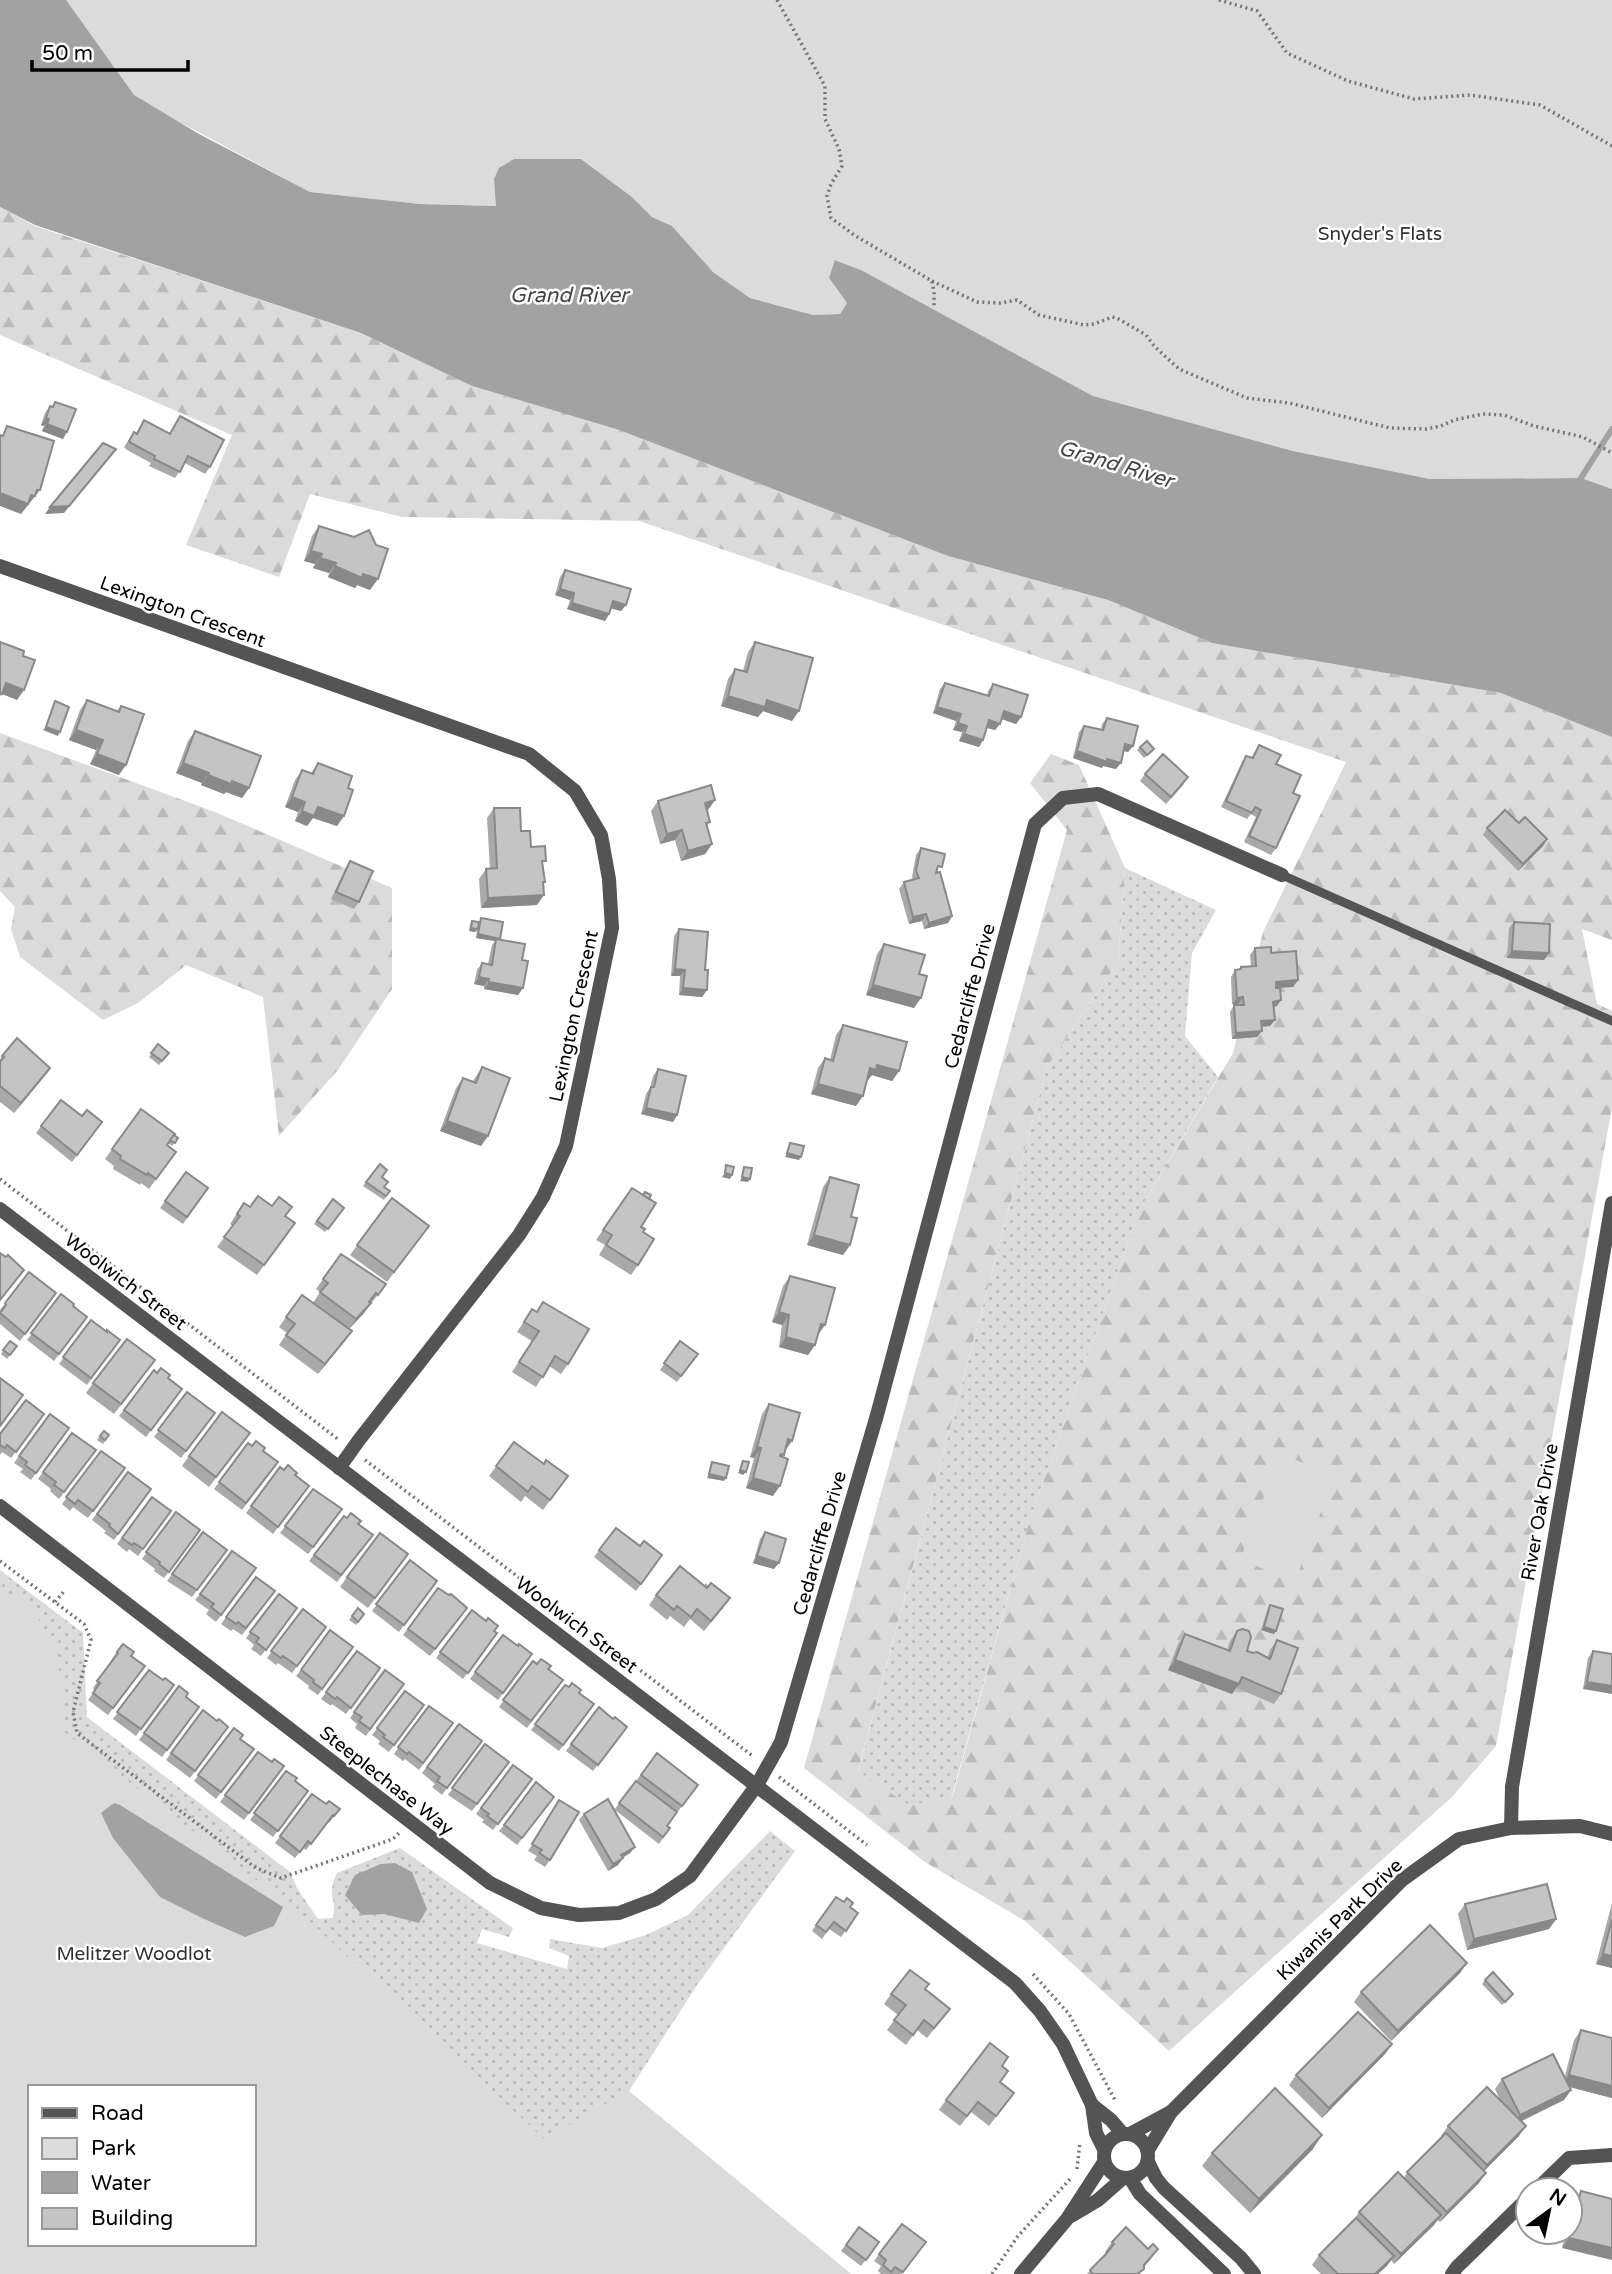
<svg xmlns="http://www.w3.org/2000/svg" width="1612" height="2274" font-family="'Varela Round',sans-serif">
	<style>
		.grass { fill: url(#grass-dots) }
		.forest { fill: url(#forest-firs) }
		.park { fill: #dbdbdb; fill-rule: evenodd }
		.water { fill: #a2a2a2 }
		.lines { fill: none; stroke-linecap: round; stroke-linejoin: round }
		.stream { stroke: #a2a2a2; stroke-width: 6 }
		.path { stroke: #767676; stroke-width: 3.5; stroke-dasharray: 2 3.5; stroke-linecap: butt }
		.service { stroke: #545454; stroke-width: 9 }
		.minor { stroke: #545454; stroke-width: 14 }
		.tertiary { stroke: #545454; stroke-width: 14 }
		.wall { fill: #a9a9a9 }
		.shaded-wall { fill: #898989 }
		.building { fill: #c4c4c4; stroke: #898989; stroke-width: 2 }
		.labels { text-anchor: middle; stroke-width: 5; stroke-linejoin: round; paint-order: stroke }
		.park-label { font-size: 19px; fill: #323232; stroke: #fff }
		.street-label { font-size: 19px; fill: #000; stroke: #fff }
		.water-label { font-size: 21px; font-style: italic; fill: #434343; stroke: #fff }
	</style>
	<defs>
		<pattern id="grass-dots" width="8" height="8" patternUnits="userSpaceOnUse" patternTransform="scale(1.75)"><rect width="8" height="8" fill="#dbdbdb"/><path d="M2 2h.1M6 6h.1" fill="none" stroke="#bababa" stroke-width="1.8" stroke-linecap="round"/></pattern>
		<pattern id="forest-firs" width="22" height="20" patternUnits="userSpaceOnUse" patternTransform="scale(1.75)"><rect width="22" height="20" fill="#dbdbdb"/><path d="M5 1l3.5 6h-7zM16 11l3.5 6h-7z" fill="#bababa"/></pattern>
	</defs>
	<rect width="100%" height="100%" fill="#fff"/>
	<!-- grass -->
	<g class="grass">
		<polygon points="1125,868 1216,910 1192,953 1185,1036 1218,1077 1139,1211 1029,1522 951,1799 909,1805 858,1772 1047,1067 1118,962"/>
		<path d="M0,1570l83,63 4,84 203,155 7,16 21,31 15,-1c4,-21 -7,-22 4,-45l63,-25 113,80 -4,9 -27,-8 -5,14 90,26 2,-13 -20,-8 1,-9 52,9 44,-13 42,-20 82,-84 25,20 -98,134 -68,106 222,183 -597,-30v-157l-254,-464z"/>
	</g>
	<!-- forest -->
	<g class="forest">
		<polygon points="0,207 35,226 361,333 472,386 619,430 948,556 1108,600 1212,643 1501,693 1612,737 1612,940 1582,929 1597,1004 1612,1011 1612,1107 1496,1746 1452,1797 1169,2051 1025,1921 925,1862 804,1768 1067,830 1030,783 1051,754 1079,765 1125,868 1118,962 1047,1067 858,1771 909,1805 952,1798 1029,1522 1139,1211 1233,1053 1263,932 1346,762 639,521 402,517 310,494 279,577 186,545 232,435 0,335"/>
		<polygon points="0,733 215,812 392,888 392,989 338,1070 279,1136 263,997 186,965 138,1003 103,1020 20,957 11,929 15,907 0,891"/>
	</g>
	<!-- park -->
	<g class="park">
		<polygon points="0,0 1612,0 1612,489 1581,478 1430,479 1293,451 1093,396 861,270 836,260 829,278 847,303 840,314 813,315 750,298 713,272 672,226 652,217 632,197 581,159 497,206 420,204 310,192 0,26"/>
		<polygon points="1280,1454 1335,1475 1295,1581 1240,1560"/>
		<path d="M0,1594l26,6 29,45 10,60 -2,26 245,189 236,219 84,-48 223,183h-851zM30,2087h224v157h-224z"/>
	</g>
	<!-- water -->
	<g class="water">
		<polygon points="0,0 66,0 134,95 199,134 310,192 420,204 496,206 494,179 499,168 514,159 581,159 632,197 652,217 672,226 713,272 750,298 813,315 840,314 847,303 829,278 835,260 861,270 1093,396 1293,451 1430,479 1581,478 1612,489 1612,737 1501,693 1212,643 1108,600 948,556 619,430 472,386 361,333 35,225 0,207"/>
		<polygon points="114,1803 120,1805 283,1907 274,1926 245,1937 202,1918 160,1897 113,1838 101,1813"/>
		<polygon points="395,1863 412,1872 427,1909 419,1923 384,1914 362,1915 345,1895 355,1875 381,1864"/>
	</g>
	<g class="lines">
		<!-- stream -->
		<polyline class="stream" points="1581,478 1612,429"/>
		<!-- path -->
		<g class="path">
			<polyline points="777,0 825,86 825,119 839,149 842,166 831,184 827,196 831,218 854,235 932,281 934,292 934,308"/>
			<polyline points="1219,0 1257,11 1287,53 1348,81 1414,99 1470,95 1540,105 1612,146"/>
			<polyline points="932,281 977,302 1000,303 1017,300 1039,315 1084,325 1094,324 1112,317 1117,318 1146,335 1154,346 1179,369 1247,398 1289,403 1390,428 1426,429 1441,426 1454,420 1483,414 1504,415 1534,426 1583,437 1612,453"/>
			<polyline points="0,1179 339,1440"/>
			<polyline points="365,1460 754,1757"/>
			<polyline points="0,1561 84,1624 91,1640 73,1712 77,1733 256,1868 281,1878 393,1839 399,1833"/>
			<polyline points="55,1602 65,1590"/>
			<polyline points="779,1777 867,1845"/>
			<polyline points="1033,1974 1069,2014 1116,2102"/>
			<polyline points="1077,2169 1080,2142"/>
			<polyline points="992,2274 1018,2236 1071,2178"/>
		</g>
		<!-- service -->
		<polyline class="service" points="1282,875 1612,1021"/>
		<!-- minor -->
		<g class="minor">
			<polyline points="0,566 529,754 575,791 601,835 609,879 612,928 566,1146 543,1197 519,1235 359,1440 339,1468"/>
			<polyline points="0,1506 490,1883 541,1908 579,1915 619,1913 656,1899 690,1876 757,1785 781,1742 877,1415 1035,824 1063,798 1098,794 1282,875"/>
			<polyline points="1511,1828 1512,1787 1612,1203"/>
			<polyline points="1130,2134 1171,2112"/>
			<polyline points="1148,2150 1171,2112 1402,1880 1459,1839 1511,1828 1580,1826 1612,1834"/>
			<polyline points="1148,2162 1156,2178 1164,2188 1241,2258 1254,2274"/>
			<polyline points="1130,2178 1140,2194 1224,2274"/>
			<polyline points="1536,2190 1569,2158 1612,2155"/>
			<polyline points="1452,2274 1457,2267 1528,2198"/>
		</g>
		<!-- tertiary -->
		<g class="tertiary">
			<polyline points="0,1209 1015,1983 1040,2011 1063,2044 1092,2105 1096,2133 1104,2149"/>
			<polyline points="1092,2105 1111,2120 1123,2134"/>
			<circle cx="1126" cy="2156" r="22"/>
			<polyline points="1071,2216 1098,2200 1123,2178"/>
			<polyline points="1021,2274 1067,2219 1104,2162"/>
		</g>
	</g>
	<!-- wall -->
	<g class="wall">
		<polygon points="55,402 63,439 42,431 44,426 41,425 45,413 50,406 52,406"/>
		<polygon points="180,416 210,467 205,474 185,463 175,478 149,466 151,463 127,450 124,447 134,432 136,434 144,420 169,434"/>
		<polygon points="319,526 370,590 357,585 355,588 328,577 329,573 313,568 315,564 304,561 312,536"/>
		<polygon points="565,570 626,605 621,611 611,608 609,614 605,621 567,609 570,600 555,595 560,577"/>
		<polygon points="755,642 792,721 763,711 758,717 721,706 728,679 735,669 743,671 748,652"/>
		<polygon points="945,683 987,695 988,691 993,684 1021,717 1016,724 1001,719 995,730 987,728 983,740 979,747 959,741 962,732 953,730 956,721 933,713 940,689"/>
		<polygon points="87,700 117,711 121,706 119,775 90,764 96,750 69,740 80,710"/>
		<polygon points="1107,718 1133,746 1128,752 1123,751 1116,769 1103,766 1102,768 1073,758 1079,732 1084,726 1101,730 1102,724"/>
		<polygon points="195,731 249,788 242,798 226,792 224,794 201,785 202,783 176,773 188,741"/>
		<polygon points="1259,745 1276,764 1293,793 1276,848 1271,855 1244,842 1256,817 1251,814 1247,819 1221,807 1242,762 1246,756 1251,758"/>
		<polygon points="1140,747 1152,752 1144,758 1137,750"/>
		<polygon points="318,763 348,788 337,826 313,818 307,826 295,821 298,812 285,807 295,780 302,770 311,773"/>
		<polygon points="1145,774 1184,784 1166,804 1140,781"/>
		<polygon points="715,800 707,811 710,822 707,826 712,844 705,854 681,861 675,840 660,844 651,811 658,801"/>
		<polygon points="494,808 521,831 543,864 544,885 537,905 481,908 479,879 486,869 490,869 487,818"/>
		<polygon points="1519,823 1547,839 1543,846 1518,871 1483,835 1487,828"/>
		<polygon points="921,848 938,872 952,916 948,923 924,929 922,921 909,924 899,889 904,882 913,880 912,877 916,855"/>
		<polygon points="350,861 359,902 354,909 331,899 346,867"/>
		<polygon points="481,918 499,939 522,960 523,988 518,995 484,989 484,986 474,984 477,970 482,963 488,964 492,945 495,941 476,938 477,929 475,932 469,931 470,924 472,921 479,922"/>
		<polygon points="1514,922 1549,953 1544,960 1507,958 1509,928"/>
		<polygon points="679,929 705,970 707,990 702,997 679,995 680,976 671,976 674,936"/>
		<polygon points="884,944 919,974 914,1008 866,995 877,954"/>
		<polygon points="1255,948 1271,953 1298,980 1293,987 1280,988 1277,1006 1273,1007 1270,1026 1261,1027 1257,1037 1232,1039 1230,1012 1234,1005 1238,1005 1238,1004 1232,1004 1231,977 1235,970 1239,970 1241,967 1251,966 1250,955"/>
		<polygon points="843,1025 899,1071 892,1081 872,1075 868,1080 867,1079 856,1106 811,1094 818,1068 825,1058 830,1060 836,1035"/>
		<polygon points="17,1038 50,1068 14,1113 0,1102 0,1059"/>
		<polygon points="158,1044 169,1053 159,1065 149,1057"/>
		<polygon points="482,1067 481,1146 440,1131 456,1088 463,1078 473,1081"/>
		<polygon points="658,1069 677,1115 673,1122 641,1114 646,1094 650,1088 653,1076"/>
		<polygon points="61,1100 82,1116 102,1122 72,1162 36,1133"/>
		<polygon points="141,1109 178,1138 172,1146 168,1143 167,1145 176,1152 149,1189 141,1183 140,1185 113,1169 114,1166 105,1159"/>
		<polygon points="380,1164 384,1187 390,1191 384,1200 363,1186"/>
		<polygon points="186,1172 208,1188 183,1224 160,1208"/>
		<polygon points="830,1177 851,1217 850,1245 843,1255 807,1245 823,1187"/>
		<polygon points="632,1188 649,1199 641,1227 643,1232 638,1265 631,1275 599,1255 605,1245 596,1240"/>
		<polygon points="392,1198 429,1226 387,1282 350,1255"/>
		<polygon points="333,1199 344,1208 325,1232 314,1224"/>
		<polygon points="244,1203 250,1207 285,1216 295,1223 257,1275 217,1247 233,1226 230,1224"/>
		<polygon points="341,1254 386,1284 364,1313 349,1329 313,1303 320,1292 316,1289"/>
		<polygon points="29,1272 56,1293 20,1341 0,1324 0,1313 1,1311 0,1310"/>
		<polygon points="790,1276 818,1335 815,1345 808,1355 779,1347 782,1325 772,1322 783,1286"/>
		<polygon points="61,1294 73,1306 87,1317 54,1361 27,1340"/>
		<polygon points="302,1295 352,1331 318,1374 279,1345 287,1333 279,1327"/>
		<polygon points="543,1302 568,1364 561,1374 549,1366 536,1387 512,1372 532,1341 517,1332 532,1309 536,1312"/>
		<polygon points="91,1320 107,1332 120,1340 87,1385 59,1364"/>
		<polygon points="10,1341 17,1346 7,1359 1,1354"/>
		<polygon points="680,1341 698,1354 677,1382 660,1370"/>
		<polygon points="148,1370 114,1414 86,1393 93,1383"/>
		<polygon points="154,1370 168,1378 182,1389 146,1437 119,1416"/>
		<polygon points="187,1392 215,1413 181,1458 154,1437"/>
		<polygon points="769,1404 785,1451 782,1457 773,1496 746,1488 754,1458 750,1457 762,1414"/>
		<polygon points="44,1414 11,1458 2,1452 0,1455 0,1434"/>
		<polygon points="50,1414 69,1428 31,1480 20,1472 23,1469 14,1463"/>
		<polygon points="104,1431 109,1435 103,1444 97,1440"/>
		<polygon points="72,1433 96,1450 59,1499 50,1491 51,1489 38,1479"/>
		<polygon points="514,1442 544,1464 568,1476 543,1510 525,1496 521,1502 489,1476"/>
		<polygon points="243,1443 209,1487 182,1466 189,1456"/>
		<polygon points="248,1443 263,1451 278,1462 242,1510 214,1489"/>
		<polygon points="101,1451 125,1468 88,1518 73,1507 70,1511 62,1504"/>
		<polygon points="280,1467 309,1486 273,1534 246,1513"/>
		<polygon points="128,1472 151,1489 114,1540 104,1533 106,1531 92,1520"/>
		<polygon points="313,1489 342,1509 308,1554 280,1533"/>
		<polygon points="152,1497 171,1511 138,1556 129,1549 127,1552 117,1544"/>
		<polygon points="176,1512 200,1530 164,1578 154,1571 155,1569 142,1559"/>
		<polygon points="344,1516 358,1524 373,1535 337,1582 309,1561"/>
		<polygon points="616,1528 640,1546 662,1555 636,1591 594,1557"/>
		<polygon points="203,1532 227,1550 192,1597 167,1581"/>
		<polygon points="765,1532 774,1569 753,1563 760,1539"/>
		<polygon points="410,1560 437,1581 399,1632 372,1611"/>
		<polygon points="401,1564 368,1608 340,1587 347,1577"/>
		<polygon points="256,1568 216,1622 206,1614 209,1610 195,1600 200,1594"/>
		<polygon points="256,1577 275,1591 242,1635 233,1629 231,1631 221,1624"/>
		<polygon points="706,1583 723,1608 704,1631 690,1619 684,1627 670,1616 667,1620 649,1605 656,1595 704,1586"/>
		<polygon points="438,1588 467,1608 430,1656 403,1635"/>
		<polygon points="279,1594 297,1608 261,1656 251,1649 254,1645 246,1638"/>
		<polygon points="1270,1605 1276,1631 1274,1634 1261,1630 1268,1608"/>
		<polygon points="358,1608 364,1614 356,1625 349,1620"/>
		<polygon points="303,1609 326,1627 292,1673 278,1663 276,1665 267,1658"/>
		<polygon points="472,1610 497,1633 463,1679 436,1658"/>
		<polygon points="1237,1631 1247,1651 1267,1658 1270,1650 1277,1640 1281,1694 1274,1704 1237,1688 1232,1694 1168,1670 1178,1644 1185,1634 1227,1650 1230,1641"/>
		<polygon points="503,1635 518,1646 532,1654 498,1700 470,1679"/>
		<polygon points="123,1644 131,1656 145,1666 108,1715 88,1700 95,1690 93,1688 113,1660 112,1659"/>
		<polygon points="353,1647 318,1695 308,1688 309,1686 296,1676 301,1670"/>
		<polygon points="357,1651 380,1668 346,1714 332,1704 331,1706 321,1699"/>
		<polygon points="1593,1651 1612,1654 1583,1689 1588,1658"/>
		<polygon points="533,1661 549,1669 563,1680 527,1728 499,1707"/>
		<polygon points="149,1670 163,1680 174,1685 136,1736 113,1719"/>
		<polygon points="385,1670 404,1684 366,1736 355,1728 357,1724 350,1718"/>
		<polygon points="565,1685 579,1693 594,1704 559,1751 531,1730"/>
		<polygon points="179,1686 186,1697 199,1707 162,1757 139,1740"/>
		<polygon points="405,1691 424,1705 389,1752 378,1744 380,1741 372,1735"/>
		<polygon points="429,1706 453,1723 419,1770 405,1759 403,1761 394,1754"/>
		<polygon points="599,1707 613,1719 627,1727 593,1771 566,1751"/>
		<polygon points="203,1710 217,1721 228,1727 190,1778 166,1760"/>
		<polygon points="459,1724 482,1741 442,1795 432,1787 435,1784 422,1773"/>
		<polygon points="234,1728 240,1739 254,1749 216,1799 194,1781"/>
		<polygon points="485,1744 509,1762 472,1811 448,1795"/>
		<polygon points="258,1752 272,1762 284,1766 244,1820 220,1802"/>
		<polygon points="657,1753 698,1785 667,1826 670,1828 659,1844 615,1810 635,1847 630,1853 623,1858 618,1865 608,1871 579,1820 584,1814 614,1810"/>
		<polygon points="513,1765 532,1779 493,1830 482,1822 484,1820 476,1814"/>
		<polygon points="286,1771 295,1781 308,1791 273,1837 250,1820"/>
		<polygon points="312,1794 326,1804 340,1809 329,1823 328,1821 306,1850 303,1848 295,1858 275,1843"/>
		<polygon points="550,1803 517,1845 499,1831 504,1825"/>
		<polygon points="555,1807 550,1860 545,1867 534,1860 537,1856 528,1851"/>
		<polygon points="1612,1903 1612,1968 1596,1964"/>
		<polygon points="1465,1904 1556,1919 1549,1929 1467,1950 1458,1914"/>
		<polygon points="850,1907 858,1913 841,1937 829,1929 822,1939 812,1931 816,1925"/>
		<polygon points="1467,1963 1460,1973 1391,2041 1354,2002 1361,1992"/>
		<polygon points="1485,1980 1511,1997 1502,2005 1482,1984"/>
		<polygon points="925,1989 950,2009 927,2038 917,2030 906,2045 887,2030 898,2015 884,2004 891,1994"/>
		<polygon points="1581,2030 1612,2098 1570,2087 1571,2090 1564,2100 1522,2121 1519,2136 1484,2171 1479,2183 1440,2222 1437,2220 1434,2225 1394,2264 1391,2260 1378,2274 1321,2274 1312,2265 1319,2255 1353,2221 1359,2212 1404,2178 1407,2172 1442,2137 1441,2136 1448,2126 1500,2100 1495,2089 1502,2079 1565,2076 1574,2040"/>
		<polygon points="1392,2044 1385,2054 1322,2118 1289,2085 1296,2075"/>
		<polygon points="1002,2066 1000,2082 1014,2093 989,2126 971,2112 960,2126 939,2110 946,2100"/>
		<polygon points="1313,2149 1250,2213 1202,2166 1212,2153"/>
		<polygon points="1581,2191 1612,2199 1562,2248 1566,2232 1570,2232 1570,2217 1574,2201"/>
		<polygon points="902,2224 926,2242 902,2274 881,2274 878,2271 881,2266 874,2261"/>
		<polygon points="859,2227 879,2242 861,2266 841,2251"/>
		<polygon points="1112,2242 1151,2259 1144,2267 1140,2274 1087,2274 1106,2253 1105,2252"/>
	</g>
	<!-- shaded-wall -->
	<g class="shaded-wall">
		<polygon points="46,418 49,419 44,426 41,425"/>
		<polygon points="47,424 67,432 63,439 42,431"/>
		<polygon points="116,449 64,513 45,514 50,507"/>
		<polygon points="37,490 40,490 21,514 0,506 0,493 31,495"/>
		<polygon points="311,551 322,554 315,564 304,561"/>
		<polygon points="320,558 336,563 329,573 313,568"/>
		<polygon points="335,566 363,574 378,579 370,590 357,585 355,588 328,577"/>
		<polygon points="560,589 574,593 570,600 555,595"/>
		<polygon points="613,601 626,605 621,611 609,608"/>
		<polygon points="572,603 609,614 605,621 567,609"/>
		<polygon points="6,683 24,690 17,700 2,694 0,696 0,691"/>
		<polygon points="728,696 767,700 799,711 792,721 763,711 758,717 721,706"/>
		<polygon points="937,707 961,714 956,721 933,713"/>
		<polygon points="1004,711 1021,717 1016,724 999,718"/>
		<polygon points="989,720 1000,724 995,730 984,727"/>
		<polygon points="958,723 967,726 962,732 953,730"/>
		<polygon points="46,727 60,732 58,736 43,730"/>
		<polygon points="76,730 103,740 96,750 69,740"/>
		<polygon points="964,734 983,740 979,747 959,741"/>
		<polygon points="1125,744 1133,746 1128,752 1121,750"/>
		<polygon points="1077,751 1107,759 1121,763 1116,769 1103,766 1102,768 1073,758"/>
		<polygon points="97,754 126,765 119,775 90,764"/>
		<polygon points="183,763 209,773 202,783 176,773"/>
		<polygon points="208,775 232,781 249,788 242,798 226,792 224,794 201,785"/>
		<polygon points="292,797 305,802 298,812 285,807"/>
		<polygon points="715,800 708,810 698,813 705,803"/>
		<polygon points="318,807 344,816 337,826 313,818 307,826 295,821 302,811"/>
		<polygon points="682,830 675,840 660,844 667,834"/>
		<polygon points="1547,839 1543,846 1518,871 1523,864"/>
		<polygon points="712,844 705,854 681,861 688,851"/>
		<polygon points="544,895 537,905 481,908 488,898"/>
		<polygon points="926,914 922,921 909,924 913,917"/>
		<polygon points="952,916 948,923 924,929 929,923"/>
		<polygon points="471,928 478,929 475,932 469,931"/>
		<polygon points="478,934 500,939 496,939 495,941 476,938"/>
		<polygon points="1512,951 1549,953 1544,960 1507,958"/>
		<polygon points="675,969 685,970 680,976 671,976"/>
		<polygon points="479,977 489,979 484,986 474,984"/>
		<polygon points="1298,980 1293,987 1271,988 1276,982"/>
		<polygon points="489,982 523,988 518,995 484,989"/>
		<polygon points="873,985 921,998 914,1008 866,995"/>
		<polygon points="683,988 707,990 702,997 679,995"/>
		<polygon points="1243,997 1238,1004 1232,1004 1237,998"/>
		<polygon points="1281,1000 1277,1006 1268,1008 1273,1002"/>
		<polygon points="1275,1020 1270,1026 1256,1027 1261,1021"/>
		<polygon points="1262,1031 1257,1037 1232,1039 1236,1033"/>
		<polygon points="877,1065 899,1071 892,1081 872,1075 868,1080 863,1078 870,1068"/>
		<polygon points="50,1068 43,1078 14,1113 21,1103"/>
		<polygon points="818,1084 863,1096 856,1106 811,1094"/>
		<polygon points="646,1108 677,1115 673,1122 641,1114"/>
		<polygon points="447,1121 488,1136 481,1146 440,1131"/>
		<polygon points="787,1153 801,1157 799,1160 785,1157"/>
		<polygon points="725,1173 732,1175 730,1179 722,1177"/>
		<polygon points="742,1177 750,1179 748,1182 740,1181"/>
		<polygon points="814,1235 850,1245 843,1255 807,1245"/>
		<polygon points="371,1303 364,1313 349,1329 356,1319"/>
		<polygon points="779,1312 789,1315 782,1325 772,1322"/>
		<polygon points="821,1324 825,1325 818,1335 814,1334"/>
		<polygon points="352,1331 345,1341 318,1374 325,1364"/>
		<polygon points="786,1337 815,1345 808,1355 779,1347"/>
		<polygon points="788,1439 792,1441 785,1451"/>
		<polygon points="757,1447 761,1448 754,1458 750,1457"/>
		<polygon points="740,1470 746,1472 743,1475 738,1473"/>
		<polygon points="709,1474 726,1478 724,1481 707,1478"/>
		<polygon points="753,1478 780,1486 773,1496 746,1488"/>
		<polygon points="757,1556 779,1563 774,1569 753,1563"/>
		<polygon points="1264,1627 1276,1631 1274,1634 1261,1630"/>
		<polygon points="1175,1660 1239,1684 1232,1694 1168,1670"/>
		<polygon points="1587,1682 1612,1686 1612,1694 1583,1689"/>
		<polygon points="635,1847 630,1853 616,1861 621,1855"/>
		<polygon points="623,1858 618,1865 608,1871 613,1864"/>
		<polygon points="1556,1919 1549,1929 1467,1950 1474,1939"/>
		<polygon points="1603,1954 1612,1956 1612,1968 1596,1964"/>
		<polygon points="1467,1963 1460,1973 1391,2041 1398,2031"/>
		<polygon points="1392,2044 1385,2054 1322,2118 1329,2108"/>
		<polygon points="1569,2075 1612,2086 1612,2098 1562,2085"/>
		<polygon points="1571,2090 1564,2100 1513,2125 1520,2115"/>
		<polygon points="1526,2126 1519,2136 1480,2175 1487,2165"/>
		<polygon points="1322,2135 1313,2149 1250,2213 1259,2199"/>
		<polygon points="1486,2173 1479,2183 1440,2222 1447,2212"/>
		<polygon points="1441,2215 1434,2225 1394,2264 1401,2254"/>
		<polygon points="1569,2238 1612,2248 1612,2260 1562,2248"/>
		<polygon points="1394,2256 1387,2266 1378,2274 1375,2274"/>
	</g>
	<!-- building -->
	<g class="building">
		<polygon points="55,402 76,409 67,432 47,424 49,419 46,418 50,406 53,407"/>
		<polygon points="180,416 224,440 210,467 188,456 180,472 154,459 155,456 131,443 129,441 134,432 137,434 144,420 170,434"/>
		<polygon points="7,426 54,441 40,490 37,490 35,496 31,495 28,504 0,493 0,435 3,436"/>
		<polygon points="103,443 116,449 69,506 50,507"/>
		<polygon points="319,526 354,537 369,530 376,545 388,549 378,579 363,574 362,578 335,566 336,563 320,558 322,554 311,551"/>
		<polygon points="565,570 631,589 626,605 613,601 609,614 572,603 574,593 560,589"/>
		<polygon points="0,642 24,651 23,656 35,660 24,690 6,683 2,694 0,693"/>
		<polygon points="755,642 813,658 799,711 767,700 765,707 728,696 735,669 747,672"/>
		<polygon points="945,683 989,696 993,684 1028,695 1021,717 1004,711 1000,724 989,720 983,740 964,734 967,726 958,723 961,714 937,707"/>
		<polygon points="87,700 119,712 121,706 144,714 126,765 97,754 103,740 76,730"/>
		<polygon points="55,701 69,707 60,732 46,727"/>
		<polygon points="1107,718 1138,726 1133,746 1125,744 1121,763 1107,759 1107,762 1077,751 1084,726 1103,730"/>
		<polygon points="195,731 261,756 249,788 232,781 231,784 208,775 209,773 183,763"/>
		<polygon points="1147,741 1154,749 1147,755 1140,747"/>
		<polygon points="1259,745 1281,755 1276,764 1301,775 1293,793 1300,796 1276,848 1249,836 1261,810 1255,807 1252,813 1226,801 1246,756 1253,758"/>
		<polygon points="1163,754 1188,777 1171,797 1145,774"/>
		<polygon points="318,763 352,776 348,788 353,790 344,816 318,807 314,816 302,811 305,802 292,797 302,770 313,774"/>
		<polygon points="711,785 715,800 705,803 710,822 706,823 712,844 688,851 682,830 667,834 658,801"/>
		<polygon points="494,808 520,808 521,831 530,831 531,847 545,846 546,861 542,861 545,882 543,882 544,895 488,898 486,869 497,868"/>
		<polygon points="1505,810 1519,823 1525,817 1547,839 1523,864 1487,828"/>
		<polygon points="921,848 945,854 942,867 938,866 936,873 940,872 952,916 929,923 926,914 913,917 904,882 919,878 916,870"/>
		<polygon points="350,861 373,871 359,902 336,892"/>
		<polygon points="481,918 503,922 500,939 478,934"/>
		<polygon points="472,921 479,922 478,929 471,928"/>
		<polygon points="1514,922 1550,924 1549,953 1512,951"/>
		<polygon points="679,929 708,932 705,970 708,970 707,990 683,988 685,970 675,969"/>
		<polygon points="496,939 525,944 522,960 528,961 523,988 489,982 489,979 479,977 482,963 492,965"/>
		<polygon points="884,944 925,955 919,974 927,976 921,998 873,985"/>
		<polygon points="1271,947 1271,953 1296,951 1298,980 1276,982 1276,988 1280,988 1281,1000 1273,1002 1275,1020 1261,1021 1262,1031 1236,1033 1234,1005 1244,1005 1243,997 1237,998 1235,970 1241,969 1241,967 1256,966 1255,948"/>
		<polygon points="843,1025 907,1042 899,1071 877,1065 876,1070 870,1068 863,1096 818,1084 825,1058 833,1061"/>
		<polygon points="17,1038 50,1068 21,1103 0,1086 0,1062 4,1057 2,1056"/>
		<polygon points="158,1044 169,1053 162,1061 151,1053"/>
		<polygon points="482,1067 510,1078 488,1136 447,1121 463,1078 476,1083"/>
		<polygon points="658,1069 686,1076 677,1115 646,1108 651,1087 654,1087"/>
		<polygon points="61,1100 82,1116 87,1110 102,1122 77,1155 41,1126"/>
		<polygon points="141,1109 175,1134 167,1145 176,1152 156,1179 148,1173 147,1175 120,1159 121,1156 112,1149"/>
		<polygon points="174,1135 178,1138 175,1143 170,1140"/>
		<polygon points="790,1143 804,1146 801,1157 787,1153"/>
		<polygon points="380,1164 387,1170 382,1177 388,1182 384,1187 390,1191 386,1196 366,1182"/>
		<polygon points="726,1165 734,1167 732,1175 725,1173"/>
		<polygon points="744,1167 752,1168 750,1179 742,1177"/>
		<polygon points="186,1172 208,1188 187,1217 165,1201"/>
		<polygon points="830,1177 859,1185 851,1217 857,1218 850,1245 814,1235"/>
		<polygon points="632,1188 656,1203 641,1227 645,1229 643,1232 654,1239 638,1265 606,1245 612,1235 603,1230"/>
		<polygon points="645,1192 651,1195 649,1199 643,1195"/>
		<polygon points="258,1196 272,1206 279,1197 292,1207 285,1216 295,1223 264,1265 224,1237 240,1216 237,1214 244,1203 250,1207"/>
		<polygon points="392,1198 429,1226 394,1272 357,1245"/>
		<polygon points="333,1199 344,1208 328,1229 317,1221"/>
		<polygon points="0,1253 6,1257 8,1255 24,1270 0,1300"/>
		<polygon points="341,1254 386,1284 378,1295 376,1293 369,1302 371,1303 356,1319 320,1292 328,1283 323,1279"/>
		<polygon points="29,1272 56,1293 25,1334 0,1313 6,1305 5,1303"/>
		<polygon points="790,1276 835,1288 825,1325 821,1324 815,1345 786,1337 789,1315 779,1312"/>
		<polygon points="61,1294 74,1304 73,1306 87,1317 59,1354 31,1333"/>
		<polygon points="302,1295 352,1331 325,1364 286,1335 295,1324 286,1317"/>
		<polygon points="543,1302 589,1329 568,1364 555,1356 543,1377 519,1362 539,1331 524,1322 532,1309 537,1312"/>
		<polygon points="91,1320 107,1332 107,1330 120,1340 91,1378 63,1357"/>
		<polygon points="127,1339 155,1360 121,1404 93,1383"/>
		<polygon points="10,1341 17,1346 10,1355 3,1350"/>
		<polygon points="680,1341 698,1354 681,1376 664,1363"/>
		<polygon points="161,1368 170,1375 168,1378 182,1389 151,1430 124,1410 154,1370 157,1373"/>
		<polygon points="0,1378 23,1395 0,1426"/>
		<polygon points="187,1392 215,1413 186,1451 158,1430"/>
		<polygon points="26,1400 44,1414 16,1452 7,1445 5,1448 0,1445 0,1434"/>
		<polygon points="769,1404 800,1413 792,1441 788,1439 784,1455 781,1454 780,1456 788,1459 780,1486 753,1478 761,1448 757,1447"/>
		<polygon points="222,1412 250,1433 216,1477 189,1456"/>
		<polygon points="50,1414 69,1428 36,1473 25,1465 27,1462 19,1456"/>
		<polygon points="104,1431 109,1435 105,1440 100,1436"/>
		<polygon points="72,1433 96,1450 64,1492 54,1485 56,1482 43,1472"/>
		<polygon points="256,1441 265,1448 263,1451 278,1462 246,1503 219,1482 248,1443 252,1446"/>
		<polygon points="514,1442 544,1464 546,1460 568,1476 550,1500 532,1486 528,1492 496,1466"/>
		<polygon points="101,1451 125,1468 93,1511 78,1500 75,1504 66,1497"/>
		<polygon points="743,1461 749,1462 746,1472 740,1470"/>
		<polygon points="712,1462 729,1466 726,1478 709,1474"/>
		<polygon points="288,1465 297,1473 295,1475 309,1486 278,1527 251,1506 280,1467 284,1470"/>
		<polygon points="128,1472 151,1489 118,1534 109,1526 110,1524 97,1514"/>
		<polygon points="313,1489 342,1509 313,1547 285,1526"/>
		<polygon points="152,1497 171,1511 143,1549 134,1543 132,1545 122,1538"/>
		<polygon points="176,1512 200,1530 169,1572 159,1564 160,1562 146,1552"/>
		<polygon points="351,1513 361,1521 358,1524 373,1535 341,1575 314,1555 344,1516 347,1518"/>
		<polygon points="616,1528 640,1546 644,1541 662,1555 641,1584 599,1550"/>
		<polygon points="203,1532 227,1550 197,1590 172,1574"/>
		<polygon points="765,1532 786,1539 779,1563 757,1556"/>
		<polygon points="380,1533 408,1554 375,1598 347,1577"/>
		<polygon points="232,1551 256,1568 221,1615 211,1607 214,1604 200,1594"/>
		<polygon points="410,1560 437,1581 404,1625 376,1604"/>
		<polygon points="680,1566 707,1588 711,1583 730,1598 711,1621 697,1609 691,1617 677,1606 674,1610 656,1595"/>
		<polygon points="256,1577 275,1591 246,1628 238,1622 236,1624 226,1617"/>
		<polygon points="438,1588 449,1595 451,1594 467,1608 435,1649 408,1629"/>
		<polygon points="279,1594 297,1608 266,1650 256,1642 259,1638 250,1632"/>
		<polygon points="1270,1605 1283,1609 1276,1631 1264,1627"/>
		<polygon points="358,1608 364,1614 358,1622 352,1616"/>
		<polygon points="303,1609 326,1627 297,1666 283,1656 281,1658 271,1651"/>
		<polygon points="472,1610 486,1621 488,1618 498,1626 494,1631 497,1633 468,1673 440,1652"/>
		<polygon points="1242,1629 1249,1631 1251,1637 1247,1651 1253,1653 1257,1652 1270,1659 1277,1640 1298,1648 1281,1694 1242,1677 1239,1684 1175,1660 1185,1634 1230,1651 1237,1631"/>
		<polygon points="330,1630 353,1647 322,1689 313,1682 314,1680 301,1670"/>
		<polygon points="503,1635 518,1646 519,1644 532,1654 503,1693 475,1672"/>
		<polygon points="123,1644 134,1652 131,1656 145,1666 113,1708 93,1693 100,1683 97,1681 118,1653 117,1652"/>
		<polygon points="357,1651 380,1668 351,1708 337,1697 335,1699 326,1692"/>
		<polygon points="1593,1651 1612,1654 1612,1686 1587,1682"/>
		<polygon points="541,1659 551,1666 548,1669 563,1680 531,1721 503,1700 533,1661 537,1664"/>
		<polygon points="149,1670 163,1680 165,1678 174,1685 141,1729 117,1712"/>
		<polygon points="385,1670 404,1684 370,1729 359,1721 362,1717 354,1712"/>
		<polygon points="572,1683 581,1690 579,1693 594,1704 563,1745 535,1724 565,1685 569,1687"/>
		<polygon points="179,1686 188,1693 186,1697 199,1707 167,1750 144,1733"/>
		<polygon points="405,1691 424,1705 394,1745 383,1737 385,1735 377,1728"/>
		<polygon points="429,1706 453,1723 423,1763 409,1752 407,1754 398,1747"/>
		<polygon points="599,1707 613,1719 615,1717 627,1727 598,1765 571,1744"/>
		<polygon points="203,1710 217,1721 219,1719 228,1727 195,1771 171,1753"/>
		<polygon points="459,1724 482,1741 447,1788 437,1781 440,1777 427,1767"/>
		<polygon points="234,1728 243,1735 240,1739 254,1749 221,1792 198,1775"/>
		<polygon points="485,1744 509,1762 477,1804 452,1788"/>
		<polygon points="258,1752 272,1762 274,1759 284,1766 249,1813 225,1795"/>
		<polygon points="657,1753 698,1785 682,1806 641,1775"/>
		<polygon points="513,1765 532,1779 498,1824 487,1816 489,1814 481,1808"/>
		<polygon points="286,1771 297,1778 295,1781 308,1791 278,1831 254,1813"/>
		<polygon points="636,1781 677,1812 667,1826 670,1828 663,1837 619,1803"/>
		<polygon points="536,1782 554,1797 522,1838 504,1825"/>
		<polygon points="312,1794 326,1804 329,1801 340,1809 334,1816 333,1815 311,1844 308,1841 300,1852 280,1836"/>
		<polygon points="608,1799 635,1847 621,1855 623,1858 613,1864 584,1814"/>
		<polygon points="559,1800 579,1812 550,1860 539,1853 542,1850 532,1844"/>
		<polygon points="1547,1884 1556,1919 1474,1939 1465,1904"/>
		<polygon points="836,1897 844,1902 847,1898 853,1903 850,1907 858,1913 846,1931 834,1922 826,1932 816,1925"/>
		<polygon points="1612,1919 1612,1956 1603,1954"/>
		<polygon points="1430,1925 1467,1963 1398,2031 1361,1992"/>
		<polygon points="910,1970 929,1984 925,1989 950,2009 934,2028 924,2020 913,2035 894,2020 906,2005 891,1994"/>
		<polygon points="1493,1972 1513,1994 1505,2002 1485,1980"/>
		<polygon points="1358,2012 1392,2044 1329,2108 1296,2075"/>
		<polygon points="1581,2030 1612,2038 1612,2086 1569,2075"/>
		<polygon points="990,2043 1008,2057 1002,2066 1008,2071 1000,2082 1014,2093 996,2116 978,2102 967,2116 946,2100"/>
		<polygon points="1553,2054 1571,2090 1520,2115 1502,2079"/>
		<polygon points="1487,2087 1526,2126 1487,2165 1448,2126"/>
		<polygon points="1275,2088 1322,2135 1259,2199 1212,2153"/>
		<polygon points="1446,2133 1486,2173 1447,2212 1407,2172"/>
		<polygon points="1398,2172 1441,2215 1401,2254 1359,2212"/>
		<polygon points="1581,2191 1612,2199 1612,2248 1569,2238"/>
		<polygon points="1356,2218 1394,2256 1375,2274 1338,2274 1319,2255"/>
		<polygon points="902,2224 926,2242 903,2272 895,2267 891,2272 883,2265 886,2260 879,2254"/>
		<polygon points="859,2227 879,2242 866,2260 846,2245"/>
		<polygon points="1126,2227 1148,2249 1153,2244 1158,2249 1144,2265 1144,2269 1137,2274 1093,2274 1090,2270 1105,2255 1114,2244 1112,2242"/>
	</g>
	<g class="labels">
		<!-- park labels -->
		<g class="park-label">
			<text x="1380" y="240">Snyder's Flats</text>
			<text x="134" y="1960">Melitzer Woodlot</text>
		</g>
		<!-- street labels -->
		<g class="street-label">
			<text transform="translate(183 611) rotate(20)" y="7">Lexington Crescent</text>
			<text transform="translate(969 996) rotate(-75)" y="7">Cedarcliffe Drive</text>
			<text transform="translate(573 1016) rotate(-78)" y="7">Lexington Crescent</text>
			<text transform="translate(126 1281) rotate(37)" y="7">Woolwich Street</text>
			<text transform="translate(1539 1512) rotate(-80)" y="7">River Oak Drive</text>
			<text transform="translate(819 1543) rotate(-74)" y="7">Cedarcliffe Drive</text>
			<text transform="translate(577 1624) rotate(37)" y="7">Woolwich Street</text>
			<text transform="translate(387 1780) rotate(38)" y="7">Steeplechase Way</text>
			<text transform="translate(1339 1919) rotate(-44)" y="7">Kiwanis Park Drive</text>
		</g>
		<!-- water labels -->
		<g class="water-label">
			<text x="569" y="302">Grand River</text>
			<text transform="translate(1116 464) rotate(17)" y="7">Grand River</text>
		</g>
	</g>
	<!-- legend -->
	<rect x="28" y="2085" width="228" height="161" fill="#ffffff" stroke="#999999" stroke-width="2"/>
	<rect x="42" y="2108" width="35" height="10" fill="#545454" stroke="#999999" stroke-width="2"/>
	<text x="91" y="2120" font-size="21" fill="#000000">Road</text>
	<rect x="42" y="2138" width="35" height="21" fill="#dbdbdb" stroke="#999999" stroke-width="2"/>
	<text x="91" y="2155" font-size="21" fill="#000000">Park</text>
	<rect x="42" y="2172" width="35" height="21" fill="#a2a2a2" stroke="#999999" stroke-width="2"/>
	<text x="91" y="2190" font-size="21" fill="#000000">Water</text>
	<rect x="42" y="2208" width="35" height="21" fill="#c4c4c4" stroke="#999999" stroke-width="2"/>
	<text x="91" y="2225" font-size="21" fill="#000000">Building</text>
	<!-- north arrow -->
	<g transform="translate(1549 2211) rotate(33)"><circle r="33" fill="#ffffff" stroke="#999999" stroke-width="2"/>
	<path d="M0-5L12 26L0 18L-12 26Z" fill="#000000"/>
	<text y="-10" font-size="19" font-weight="bold" text-anchor="middle" fill="#000000">N</text>
	</g>
	<!-- scale -->
	<path d="M32 60v10h156v-10" fill="none" stroke="#000000" stroke-width="3.5"/>
	<text x="42" y="60" font-size="21" fill="#000000" stroke="#ffffff" stroke-width="5" paint-order="stroke">50 m</text>
</svg>
